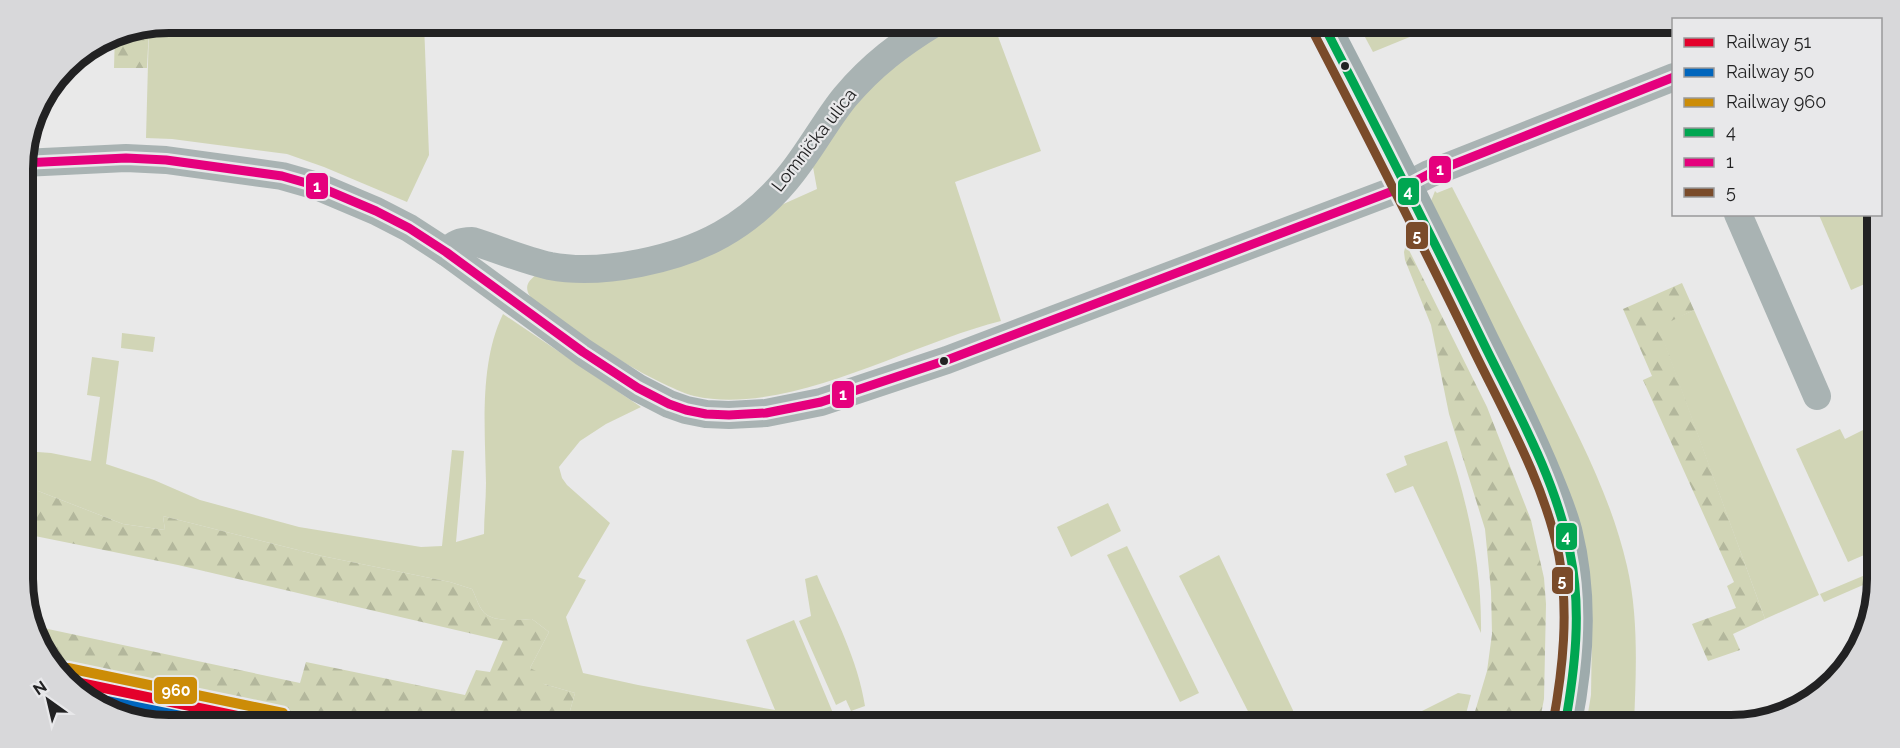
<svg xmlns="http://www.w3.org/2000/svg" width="1900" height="748" font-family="Raleway,sans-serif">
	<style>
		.green { fill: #d1d5b6 }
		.forest { fill: url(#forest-firs) }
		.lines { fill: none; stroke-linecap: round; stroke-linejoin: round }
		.minor { stroke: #a9b3b3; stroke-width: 28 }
		.major { stroke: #9eabac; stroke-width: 33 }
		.bus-1-casing { stroke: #e8e8ea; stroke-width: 14 }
		.bus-2-casing { stroke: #e8e8ea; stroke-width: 14 }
		.bus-3-casing { stroke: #e8e8ea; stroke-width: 14 }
		.bus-1 { stroke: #00a651; stroke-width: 9 }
		.bus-2 { stroke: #e5007d; stroke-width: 9 }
		.bus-3 { stroke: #7a4b2a; stroke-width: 9 }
		.rail-1-casing { stroke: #e8e8ea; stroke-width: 15 }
		.rail-2-casing { stroke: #e8e8ea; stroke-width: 15 }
		.rail-3-casing { stroke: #e8e8ea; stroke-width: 15 }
		.rail-1 { stroke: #e4002b; stroke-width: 10 }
		.rail-2 { stroke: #0065bd; stroke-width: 10 }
		.rail-3 { stroke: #cc8c07; stroke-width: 10 }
		.bus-dot { fill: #222223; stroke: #e8e8ea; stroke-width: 2 }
		.labels { text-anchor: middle; stroke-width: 4.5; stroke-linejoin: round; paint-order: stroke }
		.street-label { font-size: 18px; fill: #222223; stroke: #e8e8ea }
		.rim { fill: none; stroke: #222223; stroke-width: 8 }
		.line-badge { stroke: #e8e8ea; stroke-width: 2 }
		.badge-label { font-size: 16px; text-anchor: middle; font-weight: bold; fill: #fff }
	</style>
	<defs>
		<pattern id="forest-firs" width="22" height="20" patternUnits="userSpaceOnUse" patternTransform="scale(1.5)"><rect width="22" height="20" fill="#d1d5b6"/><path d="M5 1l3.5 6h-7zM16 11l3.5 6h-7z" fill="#b3b79c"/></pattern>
	</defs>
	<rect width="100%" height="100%" fill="#e9e9e9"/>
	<!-- green -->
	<g class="green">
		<polygon points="169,22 424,23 429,155 407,202 324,167 287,154 172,139 146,138 149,27"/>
		<polygon points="1361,22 1444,22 1444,23 1373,52 1358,24"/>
		<path d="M951,23h42l48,128 -86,31 46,139c-90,22 -214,96 -307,75 -12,-3 -23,-9 -34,-14 -44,-21 -83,-51 -123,-78 -13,-12 -14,-21 2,-31l48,6 183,-69 47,-21 -4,-22 19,-39 83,-85z"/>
		<path d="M1452,187c31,60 62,122 93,182 32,64 66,127 82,197 12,52 9,107 7,159h-48l5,-30 1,-63 -161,-431 4,-10 2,2z"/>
		<polygon points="1819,215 1875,215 1874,280 1851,290"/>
		<polygon points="1694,310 1819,595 1765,619 1658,326"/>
		<path d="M503,314l138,93 -35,17 -26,17 -21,26 3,11 5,7 43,38 -32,54 8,3 -20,37 17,56 55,12 137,25 -29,-70 48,-20 44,105h-58l-1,-2 -22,-4 -4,6h-37l-14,-5 -4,5h-132l9,-32 -31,-9 -14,-16 19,-36 -17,-13c-12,1 -34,3 -45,-4 -8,-5 -11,-19 -15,-26l-22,-7 -128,-26 -159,-40 2,14 -42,-6 -90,-35 -8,-1 -1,-37 27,2 40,8 9,-64 -13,-2 5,-38 27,4 -13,103 48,16 46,20 99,27 122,20 21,-1 10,-96 12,1 -8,91 28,-8c0,-17 2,-34 2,-51 -1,-54 -7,-120 17,-169z"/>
		<polygon points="122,333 155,337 153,352 121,348"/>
		<polygon points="1869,427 1872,433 1871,552 1848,562 1796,449 1840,429 1845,439"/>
		<path d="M1447,441c21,63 35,125 34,192l-68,-147 -18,7 -9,-19 21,-9 -3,-9z"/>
		<polygon points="1108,503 1121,531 1071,557 1057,527"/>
		<polygon points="1127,546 1199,693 1180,702 1107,555"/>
		<polygon points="1219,555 1300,725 1255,725 1179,576"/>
		<polygon points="1870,573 1870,582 1824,602 1820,594"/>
		<path d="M817,575c18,42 41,85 48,131l-14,5 -5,-11 -10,5 -37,-84 12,-5 -6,-37z"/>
		<polygon points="1458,693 1471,695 1463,725 1394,725"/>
	</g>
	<!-- forest -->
	<g class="forest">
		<polygon points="149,27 147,68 114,68 115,33"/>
		<polygon points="1406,244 1487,407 1531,520 1544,578 1546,604 1544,699 1539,725 1471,725 1487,671 1492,634 1491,591 1485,529 1449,414 1431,325 1405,260 1404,252"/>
		<polygon points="1682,283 1694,310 1659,327 1765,619 1733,634 1740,650 1708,661 1692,624 1736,608 1727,586 1734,582 1643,380 1652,376 1623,309"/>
		<path d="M25,489h8l90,35 42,6 -2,-14 159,40 128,26 22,7c4,7 7,21 15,26 11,7 33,5 45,4l17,13 -19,36 12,6 2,10 31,9 -9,32h-233l-279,-59 -20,-40 266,57 6,-21 159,33 11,-25 14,2 13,-31 -325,-76 -153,-31z"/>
	</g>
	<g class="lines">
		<!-- minor -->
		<g class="minor">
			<polyline points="23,163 126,158 166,160 282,176 317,186 376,211 409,228 446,252 583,352 638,388 669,404 686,410 706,414 729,415 766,413 821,402 947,360 1406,186 1429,174 1674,77"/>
			<polyline points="1738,214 1817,396"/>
			<path d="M446,252c8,-8 14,-11 26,-11 26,8 51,19 78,25 31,6 60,3 90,-3 61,-12 107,-36 147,-84 22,-26 37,-56 58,-82 27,-32 55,-53 91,-75"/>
		</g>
		<!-- major -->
		<path class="major" d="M1322,22c55,106 109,212 161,320 20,40 40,81 58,123 9,22 19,44 25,67 16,64 12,129 -1,193"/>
		<!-- bus-1 casing -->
		<g class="bus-1-casing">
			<path id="bus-1" d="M1322,22c55,106 108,211 160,318 33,68 74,138 88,213 12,57 5,116 -5,172"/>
		</g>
		<!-- bus-2 casing -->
		<g class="bus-2-casing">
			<polyline id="bus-2" points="23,163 126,158 166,160 282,176 317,186 376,211 409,228 446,252 583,352 638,388 669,404 686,410 706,414 729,415 766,413 821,402 947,360 1406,186 1429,174 1674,77"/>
		</g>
		<!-- bus-3 casing -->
		<g class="bus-3-casing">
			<path id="bus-3" d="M1311,28c55,106 109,212 161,319 32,66 73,137 87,209 10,56 4,112 -6,167"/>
		</g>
		<!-- bus-1 -->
		<use href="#bus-1" class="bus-1"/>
		<!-- bus-2 -->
		<use href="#bus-2" class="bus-2"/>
		<!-- bus-3 -->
		<use href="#bus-3" class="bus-3"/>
		<!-- rail-1 casing -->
		<g class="rail-1-casing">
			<polyline id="rail-1" points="66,680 281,725"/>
		</g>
		<!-- rail-2 casing -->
		<g class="rail-2-casing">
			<polyline id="rail-2" points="92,698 225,725"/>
		</g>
		<!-- rail-3 casing -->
		<g class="rail-3-casing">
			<polyline id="rail-3" points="68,668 283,713"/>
		</g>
		<!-- rail-1 -->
		<use href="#rail-1" class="rail-1"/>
		<!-- rail-2 -->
		<use href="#rail-2" class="rail-2"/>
		<!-- rail-3 -->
		<use href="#rail-3" class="rail-3"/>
	</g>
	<!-- markers -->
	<g class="bus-dot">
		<circle cx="1345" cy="66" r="5"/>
		<circle cx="944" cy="361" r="5"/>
	</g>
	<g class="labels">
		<!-- street labels -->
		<g class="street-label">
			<text transform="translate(814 140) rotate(-52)" y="6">Lomnička ulica</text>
		</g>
	</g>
	<!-- crop -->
	<path d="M0 0H1900V748H0ZM169 33H1731A136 136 0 0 1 1867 169V579A136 136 0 0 1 1731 715H169A136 136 0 0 1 33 579V169A136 136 0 0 1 169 33Z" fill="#d8d8da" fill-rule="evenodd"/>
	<path class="rim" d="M169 33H1731A136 136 0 0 1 1867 169V579A136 136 0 0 1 1731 715H169A136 136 0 0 1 33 579V169A136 136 0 0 1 169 33Z"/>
	<g class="line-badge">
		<rect x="1428" y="155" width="24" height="29" rx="6" fill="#e5007d"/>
		<rect x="305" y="172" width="24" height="28" rx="6" fill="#e5007d"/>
		<rect x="1397" y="177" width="23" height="29" rx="6" fill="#00a651"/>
		<rect x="1405" y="221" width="24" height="29" rx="6" fill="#7a4b2a"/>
		<rect x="831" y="380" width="24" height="29" rx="6" fill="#e5007d"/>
		<rect x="1555" y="522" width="23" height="29" rx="6" fill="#00a651"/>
		<rect x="1551" y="566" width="23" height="29" rx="6" fill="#7a4b2a"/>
		<rect x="153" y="676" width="45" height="29" rx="6" fill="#cc8c07"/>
	</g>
	<g class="badge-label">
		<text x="1440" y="175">1</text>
		<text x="317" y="192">1</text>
		<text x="1408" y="197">4</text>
		<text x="1417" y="241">5</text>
		<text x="843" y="400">1</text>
		<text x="1566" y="542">4</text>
		<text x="1562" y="586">5</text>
		<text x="176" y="696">960</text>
	</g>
	<!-- legend -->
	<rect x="1672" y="18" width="210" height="198" fill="#e8e8ea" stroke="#99999a" stroke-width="1.5"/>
	<rect x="1684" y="38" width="30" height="9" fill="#e4002b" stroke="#99999a" stroke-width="1.5"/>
	<text x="1726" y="48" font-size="18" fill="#222223">Railway 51</text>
	<rect x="1684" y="68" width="30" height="9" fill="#0065bd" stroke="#99999a" stroke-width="1.5"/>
	<text x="1726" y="78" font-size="18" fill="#222223">Railway 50</text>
	<rect x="1684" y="98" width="30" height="9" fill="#cc8c07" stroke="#99999a" stroke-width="1.5"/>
	<text x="1726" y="108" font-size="18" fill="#222223">Railway 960</text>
	<rect x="1684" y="128" width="30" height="9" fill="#00a651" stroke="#99999a" stroke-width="1.5"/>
	<text x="1726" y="138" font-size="18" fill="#222223">4</text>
	<rect x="1684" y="158" width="30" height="9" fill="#e5007d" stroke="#99999a" stroke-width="1.5"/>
	<text x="1726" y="168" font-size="18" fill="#222223">1</text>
	<rect x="1684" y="188" width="30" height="9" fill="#7a4b2a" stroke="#99999a" stroke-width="1.5"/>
	<text x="1726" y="198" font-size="18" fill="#222223">5</text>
	<!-- north arrow -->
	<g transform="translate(48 700) rotate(326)" stroke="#e8e8ea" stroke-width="4.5" paint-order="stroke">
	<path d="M0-4.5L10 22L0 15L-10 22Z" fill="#222223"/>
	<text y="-9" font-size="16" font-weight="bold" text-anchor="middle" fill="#222223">N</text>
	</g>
</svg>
